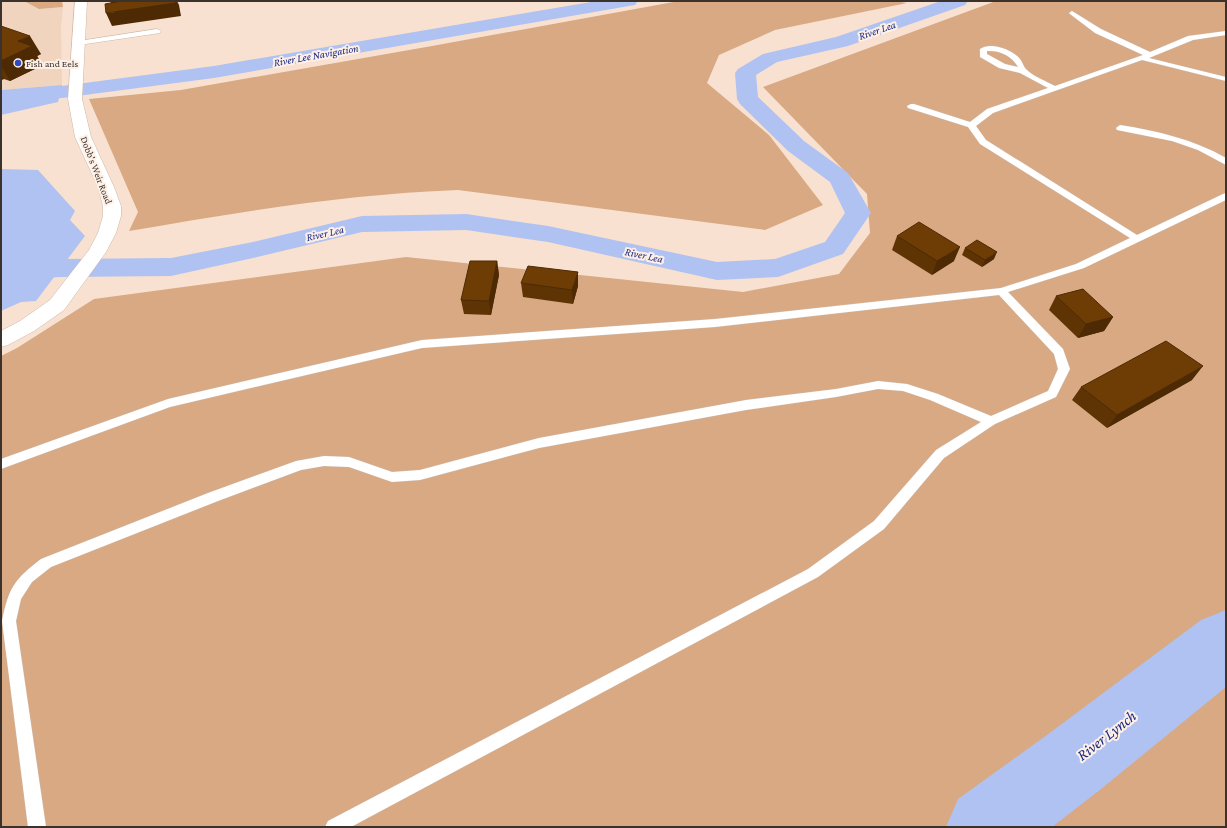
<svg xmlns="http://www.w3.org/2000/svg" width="1227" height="828" font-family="'Crimson Pro',serif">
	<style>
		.built { fill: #f1d4bd }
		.green { fill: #d8a983 }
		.water { fill: #b0c2f1 }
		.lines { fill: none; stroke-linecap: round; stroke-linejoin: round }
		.canal { fill: #b0c2f1; fill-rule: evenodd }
		.river { fill: #b0c2f1; fill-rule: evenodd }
		.lane-casing { stroke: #ceb8a8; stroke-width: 1 }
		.secondary-casing { stroke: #ceb8a8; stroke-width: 1 }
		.lane { fill: #fff; fill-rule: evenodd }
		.secondary { fill: #fff; fill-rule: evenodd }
		.wall { fill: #5f3404 }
		.shaded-wall { fill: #4d2a04 }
		.building { fill: #6e3c05; stroke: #4d2a04 }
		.poi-dot { fill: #324bbc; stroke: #fef0e6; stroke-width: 1.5 }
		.labels { text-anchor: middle; stroke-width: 4; stroke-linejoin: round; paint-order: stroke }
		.far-poi-label { font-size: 10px; fill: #3a322b; stroke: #fef0e6; text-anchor: start }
		.far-street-label { font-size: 10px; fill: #3a322b; stroke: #fef0e6 }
		.far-water-label { font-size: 11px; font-style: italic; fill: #1a2a81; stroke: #fef0e6 }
		.near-water-label { font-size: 16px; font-style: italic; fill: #1a2a81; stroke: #fef0e6 }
	</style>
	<rect width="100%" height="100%" fill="#f8e1d0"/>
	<!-- built -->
	<polygon class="built" points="1,1 24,1 40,9 63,7 61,27 62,85 1,90"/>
	<!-- green -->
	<g class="green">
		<polygon points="24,1 62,1 63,7 39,9"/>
		<path d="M679,1h215l13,2 -132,27 -56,25 -12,28 62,52 54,70 -58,25 -307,-40c-110,4 -220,22 -329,41l9,-19 -49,-113 92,-9 251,-44z"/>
		<polygon points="996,1 1226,1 1226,827 1,827 1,356 17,348 94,299 406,257 743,292 839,274 870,233 867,194 763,87"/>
	</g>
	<!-- water -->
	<g class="water">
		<polygon points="62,85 58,102 1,115 1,90"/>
		<polygon points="1,169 38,170 75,211 70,220 85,236 36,301 21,302 1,311"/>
	</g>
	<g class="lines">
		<!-- canal -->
		<g class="canal">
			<polygon points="597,1 638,1 635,5 629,6 214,78 1,106 1,94 214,66"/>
			<polygon points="941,1 968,1 965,5 848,46 777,62 756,75 758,97 804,141 848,173 871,213 843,254 778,277 717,280 548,242 466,230 362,232 253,258 171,276 61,277 1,280 1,262 61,259 171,258 253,242 362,216 466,214 548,226 717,262 775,259 825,242 845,213 830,182 788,151 740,104 737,99 735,73 738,69 763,54 836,37"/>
		</g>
		<!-- river -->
		<polygon class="river" points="1226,610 1226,687 1101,789 1052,827 946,827 958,799 1047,735 1201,620"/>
		<!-- lane casing -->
		<g class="lane-casing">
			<g id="lane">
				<path d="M1072,11l29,18 49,23 38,-16 38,-5v4l-33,5 -44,18 77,19v4l-84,-21 -149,53 -17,13 10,14 151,95 86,-41 3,-1v7l-142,68 -76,24 55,57 7,20 -14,28 -61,27 -51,34 -60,71 -66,48 -467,250h-26l3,-6 480,-252 66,-48 62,-71 45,-28 -51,-22 -27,-9 -25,-2 -42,8 -90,13 -207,38 -119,32 -28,2 -43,-15 -25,-1 -23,4 -83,31 -167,66 -19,15 -11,17 -5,22 30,206h-18l-26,-206c7,-34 12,-41 39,-62l167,-66 88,-32 28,-5 25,1 43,15 28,-2 119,-32 207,-38 90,-11 42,-8 29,3 31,10 53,22 57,-25 10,-22 -4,-15 -55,-59 -284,32 -293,21 -252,59 -169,62v-10l167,-60 254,-59 293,-21 286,-31 75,-24 54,-26 -150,-94 -12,-17 -60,-19 -1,-2 4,-2h3l56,18 17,-13 61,-21 -28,-15 -21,-5 -19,-11v-8c11,-8 33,1 40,10 3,4 4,9 7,11 7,7 19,11 28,16l88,-31 -48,-22 -25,-19 -1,-1zM987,51c13,-1 25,5 31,16l-13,-3 -18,-10z"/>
				<polygon points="157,29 161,31 160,33 79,45 75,43 79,41"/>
				<path d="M1120,125c37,6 73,14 106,33v7l-28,-15 -26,-9 -55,-11 -1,-2z"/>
			</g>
		</g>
		<!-- secondary casing -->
		<g class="secondary-casing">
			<polygon id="secondary" points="75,1 87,1 82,99 91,137 114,187 121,206 121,216 116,233 106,252 64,310 34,331 8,345 1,347 1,331 20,321 50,300 89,250 98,233 103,216 103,206 98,187 75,137 68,99"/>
		</g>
		<!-- lane -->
		<use href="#lane" class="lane"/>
		<!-- secondary -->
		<use href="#secondary" class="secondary"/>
	</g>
	<!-- wall -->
	<g class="wall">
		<polygon points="1,26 41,54 37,56 43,65 10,81 4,79 1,80"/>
		<polygon points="897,236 954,261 932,275 892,250"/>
		<polygon points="965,248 994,259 982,267 962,255"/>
		<polygon points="497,261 499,275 491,315 464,314 461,300"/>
		<polygon points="521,283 578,286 573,304 523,297"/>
		<polygon points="1056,296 1113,317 1104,331 1078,338 1049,310"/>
		<polygon points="1192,380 1107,428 1072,400 1081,387"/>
	</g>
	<!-- shaded-wall -->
	<g class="shaded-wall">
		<polygon points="110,1 177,1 179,5 181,16 112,26 106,13 115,12"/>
		<polygon points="30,36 41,54 37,56 43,65 10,81 1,66 1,61 18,41"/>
		<polygon points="1,73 4,79 1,80"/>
		<polygon points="960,247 954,261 932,275 937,261"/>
		<polygon points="997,252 994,259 982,267 985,260"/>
		<polygon points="497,261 499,275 491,315 489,301"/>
		<polygon points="578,272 578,286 573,304 572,290"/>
		<polygon points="1113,317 1104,331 1078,338 1086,324"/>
		<polygon points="1203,366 1192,380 1107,428 1117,415"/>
	</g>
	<!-- building -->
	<g class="building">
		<polygon points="122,1 175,1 176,3 106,13 105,4"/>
		<polygon points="1,26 30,36 18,41 32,46 1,61"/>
		<polygon points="919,222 960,247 937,261 897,236"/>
		<polygon points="977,240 997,252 985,260 965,248"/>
		<polygon points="470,261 497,261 489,301 461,300"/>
		<polygon points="528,266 578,272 572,290 521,283"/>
		<polygon points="1083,289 1113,317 1086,324 1056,296"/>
		<polygon points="1166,341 1203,366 1117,415 1081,387"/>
	</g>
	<!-- markers -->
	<circle class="poi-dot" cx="18" cy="63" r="4"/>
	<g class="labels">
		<!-- far-poi labels -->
		<g class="far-poi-label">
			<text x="26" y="67">Fish and Eels</text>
		</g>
		<!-- far-street labels -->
		<g class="far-street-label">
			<text transform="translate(97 170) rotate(69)" y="4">Dobb's Weir Road</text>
		</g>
		<!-- far-water labels -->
		<g class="far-water-label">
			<text transform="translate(877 30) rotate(-19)" y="4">River Lea</text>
			<text transform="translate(316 55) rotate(-10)" y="4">River Lee Navigation</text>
			<text transform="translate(325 233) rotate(-13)" y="4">River Lea</text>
			<text transform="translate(644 255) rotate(12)" y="4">River Lea</text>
		</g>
		<!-- near-water labels -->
		<g class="near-water-label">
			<text transform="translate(1106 735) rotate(-38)" y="6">River Lynch</text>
		</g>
	</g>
	<!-- border -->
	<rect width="1227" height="828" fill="none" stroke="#3a322b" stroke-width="4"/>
</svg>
